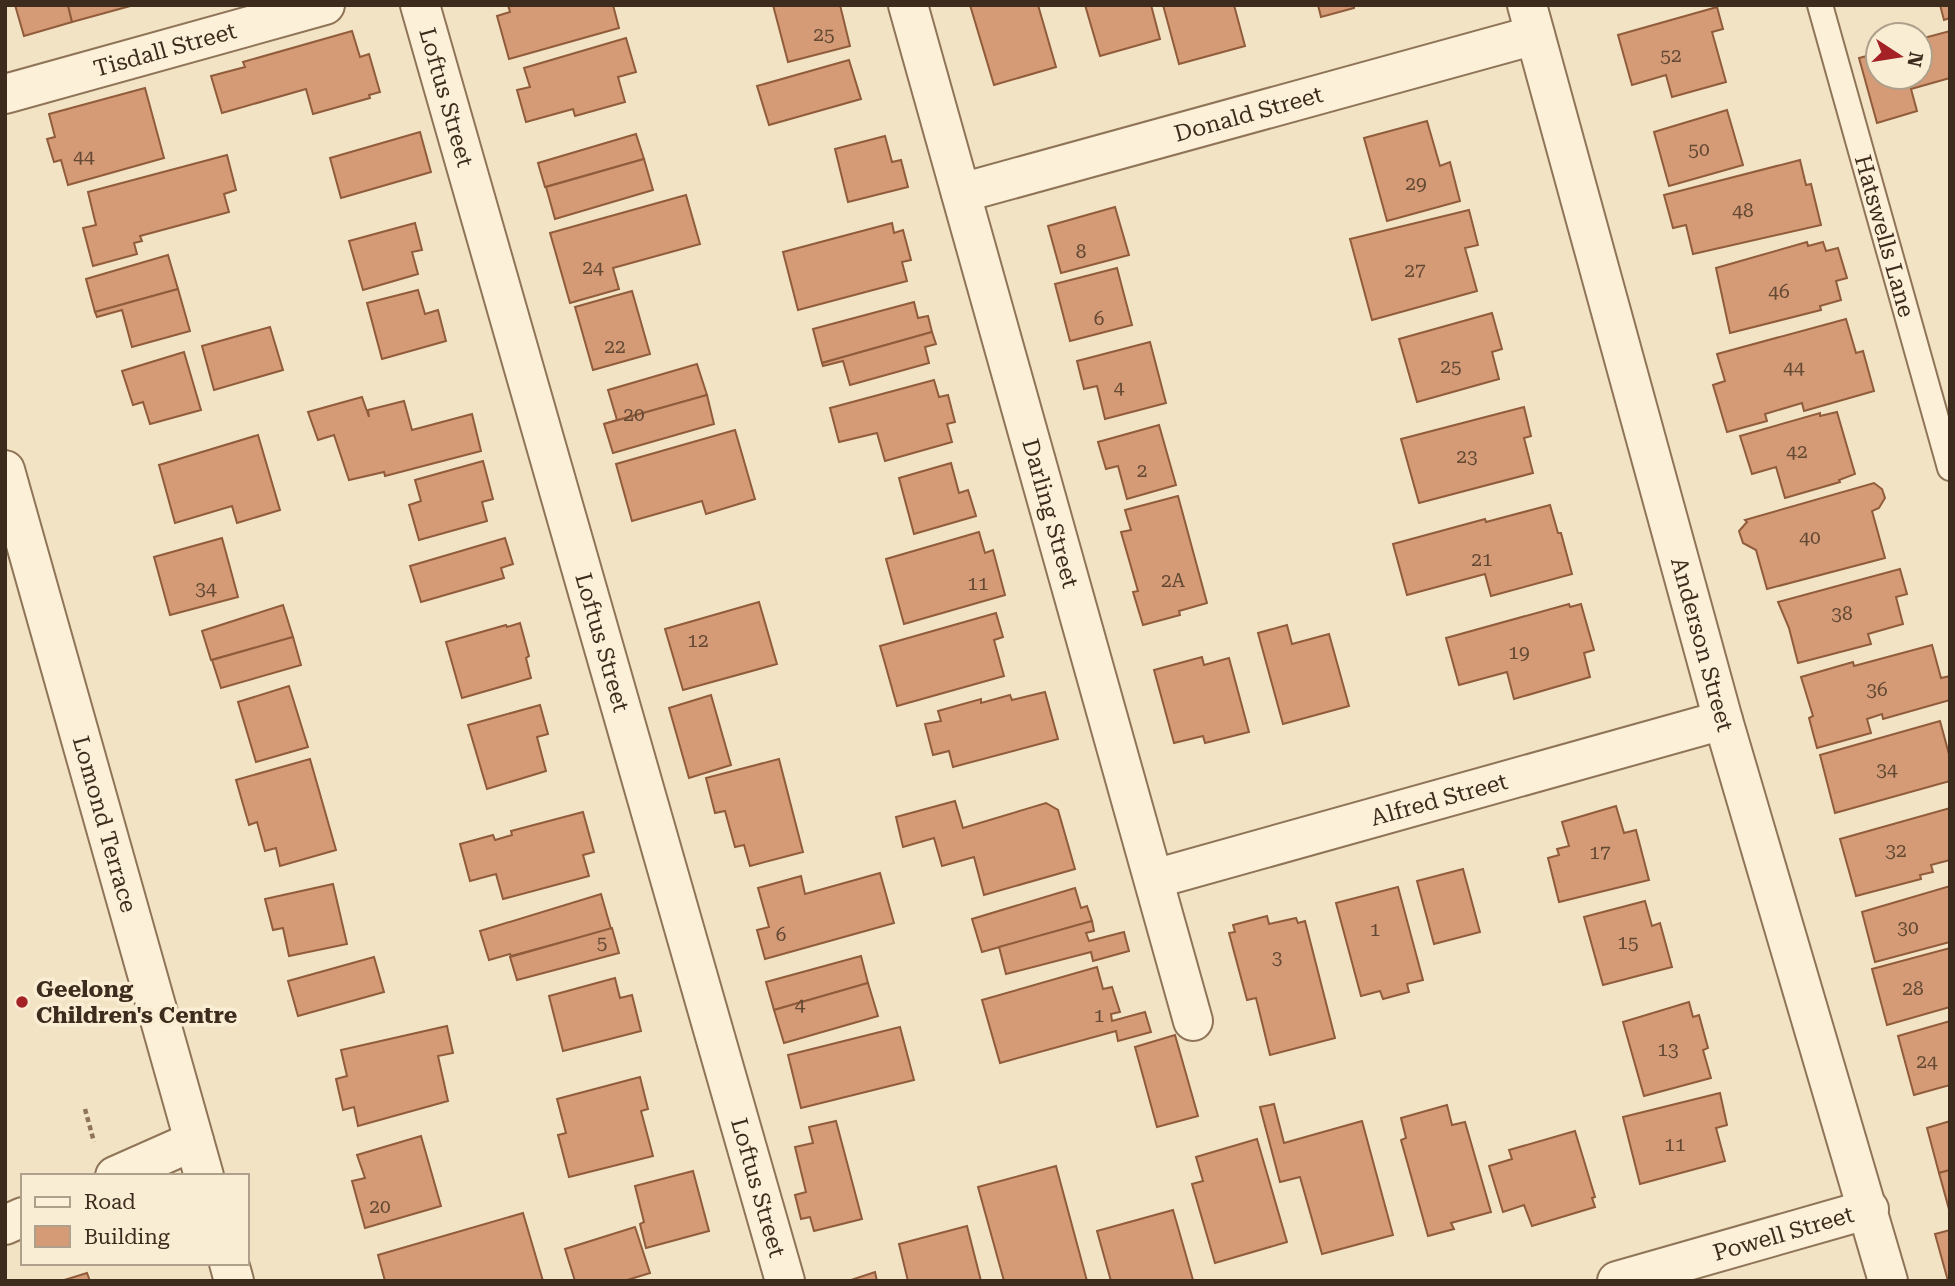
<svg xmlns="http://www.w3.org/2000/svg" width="1955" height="1286" font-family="'Roboto Serif',serif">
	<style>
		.building { fill: #d49b76; stroke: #905c3b; stroke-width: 2 }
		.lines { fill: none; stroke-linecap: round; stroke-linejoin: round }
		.service-casing { stroke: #8f7458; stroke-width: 28 }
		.minor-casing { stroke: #8f7458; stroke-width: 42 }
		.path { stroke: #8f7458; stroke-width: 4.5; stroke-dasharray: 5 3.5; stroke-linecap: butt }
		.service { stroke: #fcf0d8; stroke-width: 24 }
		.minor { stroke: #fcf0d8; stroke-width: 38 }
		.poi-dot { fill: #a42225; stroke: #f9edd4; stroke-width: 2.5 }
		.labels { text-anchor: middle; stroke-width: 7; stroke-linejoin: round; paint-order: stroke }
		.number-label { font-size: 19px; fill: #634833 }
		.street-label { font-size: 23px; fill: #3d2c1d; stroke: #f9edd4 }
		.poi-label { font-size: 23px; font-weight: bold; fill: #3d2c1d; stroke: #f9edd4; text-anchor: start }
	</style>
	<rect width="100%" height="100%" fill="#f2e3c4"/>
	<!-- building -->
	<g class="building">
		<polygon points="15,5 68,5 72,22 24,36"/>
		<polygon points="68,5 134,5 72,22"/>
		<polygon points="508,5 613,5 619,28 509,59 497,16 510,12"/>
		<polygon points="773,5 840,5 850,46 788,62"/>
		<polygon points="970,5 1038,5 1056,67 994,85"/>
		<polygon points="1085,5 1151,5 1160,39 1100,56"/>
		<polygon points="1163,5 1234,5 1245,46 1179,64"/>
		<polygon points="1318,5 1354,5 1354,8 1321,17"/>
		<polygon points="1940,5 1950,5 1950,18 1944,20"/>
		<polygon points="1717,7 1723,29 1712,32 1726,82 1672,97 1666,75 1632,85 1618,35"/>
		<polygon points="352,31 360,57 369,54 380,92 369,95 370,98 313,114 306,89 222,113 211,76 245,67 243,62"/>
		<polygon points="1950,31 1950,78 1911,89 1917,111 1877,123 1859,58 1878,53 1878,77 1920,77 1920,39"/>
		<polygon points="626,38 636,72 618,77 625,102 575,116 573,109 526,122 517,90 530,87 524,68"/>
		<polygon points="849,60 861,99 769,125 757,86"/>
		<polygon points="145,88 164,158 68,185 61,160 54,162 47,139 55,137 49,114"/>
		<polygon points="1727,110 1743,165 1669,186 1654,132"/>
		<polygon points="1427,121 1440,166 1450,162 1460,201 1387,221 1364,138"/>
		<polygon points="420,132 431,172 341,198 330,158"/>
		<polygon points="636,134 644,159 545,187 538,163"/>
		<polygon points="885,136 892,162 901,160 908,187 848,202 835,149"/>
		<polygon points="227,155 236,190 224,194 229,212 140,236 142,241 134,243 137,254 93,266 83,228 96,225 88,192"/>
		<polygon points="644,159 653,190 555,219 546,187"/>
		<polygon points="1800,160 1806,185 1811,184 1821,225 1693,254 1686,225 1673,228 1664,195"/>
		<polygon points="686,195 700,244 613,268 619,289 570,303 550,233"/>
		<polygon points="1115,207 1129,255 1061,273 1048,226"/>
		<polygon points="1469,210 1478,245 1465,248 1477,291 1372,320 1350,239"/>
		<polygon points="415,223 422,250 412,252 418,274 363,290 349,241"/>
		<polygon points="892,223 894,233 903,230 911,260 902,262 907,281 798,310 783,252"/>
		<polygon points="1807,242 1808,246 1823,242 1826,251 1838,248 1847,278 1836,281 1841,300 1820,306 1821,310 1730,333 1716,268"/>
		<polygon points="168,255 178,289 95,312 86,279"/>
		<polygon points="1117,268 1132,325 1070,341 1055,284"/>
		<polygon points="178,289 190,331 132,347 122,310 97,317 95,312"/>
		<polygon points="418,290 425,314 438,310 446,341 382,359 367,303"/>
		<polygon points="632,291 650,354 593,370 575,307"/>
		<polygon points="914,302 918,318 928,316 932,332 822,363 813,329"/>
		<polygon points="1492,313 1502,349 1492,352 1499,379 1417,402 1399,339"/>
		<polygon points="1846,319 1856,353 1863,351 1874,391 1804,411 1802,403 1765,414 1767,421 1727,432 1713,385 1725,381 1717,354"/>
		<polygon points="270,327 283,370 214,390 202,346"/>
		<polygon points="932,332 936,344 925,347 929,363 850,385 843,361 823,366 822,363"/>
		<polygon points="1150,342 1166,403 1105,419 1097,386 1084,389 1077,361"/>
		<polygon points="184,352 201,410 150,424 143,402 133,405 122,371"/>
		<polygon points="697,364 707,395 604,424 617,420 608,390"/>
		<polygon points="934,380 939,397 948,395 955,422 947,424 952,442 885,461 877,433 839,442 830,408"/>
		<polygon points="707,395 714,424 613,453 604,424"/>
		<polygon points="362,397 369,417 368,410 404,401 412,430 472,414 481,451 385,476 384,472 349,480 334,435 318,440 308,412"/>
		<polygon points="1524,407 1531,436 1524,438 1533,473 1419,503 1401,439"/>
		<polygon points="1837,412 1855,474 1839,480 1840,482 1785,498 1776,467 1752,474 1740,436 1820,413 1820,416"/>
		<polygon points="1159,425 1176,485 1127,499 1118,466 1106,469 1098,442"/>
		<polygon points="735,430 755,499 706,514 702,501 632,521 616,464"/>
		<polygon points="258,435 280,510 237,523 232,506 175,523 159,465"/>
		<polygon points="483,461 493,499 482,502 487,521 419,540 409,505 421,501 415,480"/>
		<polygon points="951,463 959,493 968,490 976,516 914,534 899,478"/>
		<polygon points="1874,483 1882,489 1885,498 1879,508 1872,511 1885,558 1767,589 1756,550 1743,543 1739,531 1747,522 1745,520"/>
		<polygon points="1178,496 1207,603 1179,611 1180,615 1143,625 1133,592 1138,591 1121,532 1131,530 1125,510"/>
		<polygon points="1550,505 1558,533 1561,533 1572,574 1491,596 1485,574 1407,595 1393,544 1485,519 1486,522"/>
		<polygon points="979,532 985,553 993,550 1005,595 904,624 886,559"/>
		<polygon points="222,538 238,597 170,615 154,557"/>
		<polygon points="505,538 513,564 501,568 504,578 421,602 410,566"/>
		<polygon points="1900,569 1907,594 1896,597 1903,624 1868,634 1871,644 1798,663 1789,628 1778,602"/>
		<polygon points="759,602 777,664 683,690 665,629"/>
		<polygon points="1569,604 1570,607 1581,604 1594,650 1584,653 1590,677 1514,699 1507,672 1459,685 1446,638"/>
		<polygon points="283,605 293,637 211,660 202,631"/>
		<polygon points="996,613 1003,637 994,640 1004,676 897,706 880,646"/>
		<polygon points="520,623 529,656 526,658 531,678 462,698 446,642 506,625 507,627"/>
		<polygon points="1287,625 1292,644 1329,634 1349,706 1283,724 1258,633"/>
		<polygon points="293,637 301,665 221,688 212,660"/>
		<polygon points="1932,645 1941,678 1950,676 1950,700 1883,719 1882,714 1867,719 1871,733 1817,748 1809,718 1813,716 1801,677 1853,662 1854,666"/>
		<polygon points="1202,657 1204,665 1229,658 1249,732 1205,743 1203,736 1174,743 1154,670"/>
		<polygon points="289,686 308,747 256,762 238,702"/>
		<polygon points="1045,692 1058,739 953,767 949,751 933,755 925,724 941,721 938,711 981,699 981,703 1010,695 1012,700"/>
		<polygon points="711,695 731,765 689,778 669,708"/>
		<polygon points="540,705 548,734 537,737 546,771 487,789 468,725"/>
		<polygon points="1940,721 1950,758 1950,781 1835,813 1820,755"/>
		<polygon points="310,759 336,850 280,866 276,848 265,851 257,822 249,825 236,780"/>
		<polygon points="779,759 803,852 750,866 744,845 735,847 725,811 715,813 706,778"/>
		<polygon points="955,801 963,828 1046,803 1058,810 1075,869 984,895 974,857 942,866 934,838 903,847 896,817"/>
		<polygon points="1616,806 1624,833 1636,830 1649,880 1559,902 1548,858 1559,855 1557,849 1569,846 1562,822"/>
		<polygon points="1950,808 1950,860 1931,865 1933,872 1920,875 1921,879 1856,896 1840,839"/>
		<polygon points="583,812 594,852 583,855 589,876 503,899 496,874 470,881 460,844 493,835 495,840 512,835 511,831"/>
		<polygon points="1463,869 1480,932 1434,944 1417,881"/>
		<polygon points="880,873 894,923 765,959 757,930 769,927 758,888 801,876 805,894"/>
		<polygon points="333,884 347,944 289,956 283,928 273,930 265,899"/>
		<polygon points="1950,886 1950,942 1875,962 1862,912"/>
		<polygon points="1398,887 1423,980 1407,984 1409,992 1383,999 1380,991 1361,996 1336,903"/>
		<polygon points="1075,888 1081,908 1087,906 1092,921 982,952 972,919"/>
		<polygon points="601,894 611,929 511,956 510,954 489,960 480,931"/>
		<polygon points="1645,901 1652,926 1660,923 1672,967 1603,985 1584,917"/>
		<polygon points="1267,916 1269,924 1296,918 1298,923 1305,921 1335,1038 1270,1055 1256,998 1247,1000 1229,933 1235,932 1233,925"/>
		<polygon points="1092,921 1094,931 1086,933 1089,941 1124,932 1129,951 1093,961 1091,952 1006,974 999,947"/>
		<polygon points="612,928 619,953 517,980 510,957"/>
		<polygon points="1950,948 1950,1007 1887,1025 1872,969"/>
		<polygon points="861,956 868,983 774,1010 766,982"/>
		<polygon points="374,957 384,992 298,1016 288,981"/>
		<polygon points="1097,967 1103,989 1112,987 1120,1012 1111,1014 1112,1021 1145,1012 1151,1032 1118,1041 1116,1031 1000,1063 982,1000"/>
		<polygon points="615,978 620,998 632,995 641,1031 563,1051 549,996"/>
		<polygon points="868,983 878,1016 784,1043 774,1010"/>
		<polygon points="1689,1002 1693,1017 1699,1015 1708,1048 1703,1050 1711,1078 1644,1096 1623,1022"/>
		<polygon points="1950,1021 1950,1085 1914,1095 1898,1036"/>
		<polygon points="447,1026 453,1053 438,1056 448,1101 358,1126 354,1107 343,1110 336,1079 347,1076 341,1050"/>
		<polygon points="900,1027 914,1080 801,1108 788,1055"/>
		<polygon points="1175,1035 1198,1116 1157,1127 1135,1047"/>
		<polygon points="640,1077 648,1109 641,1111 653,1156 569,1177 558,1135 566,1133 557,1099"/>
		<polygon points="1720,1093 1727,1125 1716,1128 1725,1161 1640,1184 1623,1117"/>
		<polygon points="1274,1104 1284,1143 1362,1121 1393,1235 1322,1254 1300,1177 1280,1182 1260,1107"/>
		<polygon points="1447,1105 1452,1125 1465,1122 1491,1212 1451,1223 1454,1229 1428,1236 1401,1140 1406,1138 1401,1118"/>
		<polygon points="836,1121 862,1219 814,1231 810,1217 801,1219 795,1195 806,1192 795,1147 813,1143 809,1127"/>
		<polygon points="1950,1121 1950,1170 1939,1173 1927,1128"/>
		<polygon points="1575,1131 1595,1197 1592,1198 1595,1207 1532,1226 1524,1205 1503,1212 1489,1166 1512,1159 1509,1150"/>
		<polygon points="421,1136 441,1206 365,1228 352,1181 365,1178 357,1155"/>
		<polygon points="1257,1139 1287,1242 1215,1263 1192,1184 1203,1181 1196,1157"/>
		<polygon points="1056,1166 1087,1281 1004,1281 978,1187"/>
		<polygon points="1950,1170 1950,1213 1939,1173"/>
		<polygon points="693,1171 709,1231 646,1248 640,1224 644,1222 635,1186"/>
		<polygon points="1173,1210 1193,1280 1111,1281 1097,1231"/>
		<polygon points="523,1213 543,1281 385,1281 378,1255"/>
		<polygon points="967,1226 981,1281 908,1281 899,1244"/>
		<polygon points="635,1227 650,1273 624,1281 575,1281 565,1249"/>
		<polygon points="1950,1230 1950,1281 1948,1281 1935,1234"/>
		<polygon points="875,1272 877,1281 848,1281"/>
		<polygon points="87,1273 90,1281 61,1281"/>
	</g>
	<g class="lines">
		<!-- service casing -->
		<g class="service-casing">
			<g id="service">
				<path id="s1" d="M1820,5l130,463"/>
			</g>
		</g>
		<!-- minor casing -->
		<g class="minor-casing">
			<g id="minor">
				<path id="s2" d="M420,5l365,1276"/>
				<path id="s3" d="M908,5l285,1016"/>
				<path id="s4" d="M1527,5l196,715 165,561"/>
				<path id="s5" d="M5,94l320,-89"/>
				<path id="s6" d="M961,193l574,-158"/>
				<path id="s7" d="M5,470l199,706"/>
				<path id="s8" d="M1154,879l569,-159"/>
				<polyline points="115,1176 194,1141"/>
				<polyline points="5,1225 23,1217"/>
				<polyline points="229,1263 234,1281"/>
				<path id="s9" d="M1617,1281l252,-72"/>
			</g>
		</g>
		<!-- path -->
		<polyline class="path" points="85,1109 94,1142"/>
		<!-- service -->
		<use href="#service" class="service"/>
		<!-- minor -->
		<use href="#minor" class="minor"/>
	</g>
	<!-- markers -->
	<circle class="poi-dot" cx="22" cy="1002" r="7"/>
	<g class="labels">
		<!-- number labels -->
		<g class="number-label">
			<text x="824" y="41">25</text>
			<text x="1671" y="62">52</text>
			<text x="1699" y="156">50</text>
			<text x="84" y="163">44</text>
			<text x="1416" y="190">29</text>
			<text x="1743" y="217">48</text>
			<text x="1081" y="258">8</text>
			<text x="593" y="274">24</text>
			<text x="1415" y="277">27</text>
			<text x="1779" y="298">46</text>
			<text x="1099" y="325">6</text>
			<text x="615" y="353">22</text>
			<text x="1451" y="373">25</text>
			<text x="1794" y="374">44</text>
			<text x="1119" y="394">4</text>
			<text x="634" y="421">20</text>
			<text x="1797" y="458">42</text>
			<text x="1467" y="463">23</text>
			<text x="1142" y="477">2</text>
			<text x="1810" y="544">40</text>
			<text x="1482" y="566">21</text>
			<text x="1173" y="587">2A</text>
			<text x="978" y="590">11</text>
			<text x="206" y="595">34</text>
			<text x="1842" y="620">38</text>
			<text x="698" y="647">12</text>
			<text x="1519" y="659">19</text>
			<text x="1877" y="696">36</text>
			<text x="1887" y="776">34</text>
			<text x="1896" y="857">32</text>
			<text x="1600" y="859">17</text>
			<text x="1908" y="934">30</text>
			<text x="1375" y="936">1</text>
			<text x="781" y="941">6</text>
			<text x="602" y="949">5</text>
			<text x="1628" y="949">15</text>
			<text x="1277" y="964">3</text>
			<text x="1913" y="995">28</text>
			<text x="800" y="1011">4</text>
			<text x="1099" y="1022">1</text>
			<text x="1668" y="1056">13</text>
			<text x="1927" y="1068">24</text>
			<text x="1675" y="1151">11</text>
			<text x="380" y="1213">20</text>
		</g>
		<!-- street labels -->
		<g class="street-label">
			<text dy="8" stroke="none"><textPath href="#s5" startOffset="166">Tisdall Street</textPath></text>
			<text dy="8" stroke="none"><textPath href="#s2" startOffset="96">Loftus Street</textPath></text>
			<text dy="8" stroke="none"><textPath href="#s6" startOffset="298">Donald Street</textPath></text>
			<text dy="8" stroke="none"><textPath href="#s1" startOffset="240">Hatswells Lane</textPath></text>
			<text dy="8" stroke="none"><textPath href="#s3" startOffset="528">Darling Street</textPath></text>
			<text dy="8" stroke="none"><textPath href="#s2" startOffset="663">Loftus Street</textPath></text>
			<text dy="8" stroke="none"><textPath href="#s4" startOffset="663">Anderson Street</textPath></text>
			<text dy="8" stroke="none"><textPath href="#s8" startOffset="296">Alfred Street</textPath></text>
			<text dy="8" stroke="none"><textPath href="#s7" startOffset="368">Lomond Terrace</textPath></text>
			<text dy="8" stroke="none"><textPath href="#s2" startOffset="1230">Loftus Street</textPath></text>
			<text dy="8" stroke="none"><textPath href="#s9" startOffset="173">Powell Street</textPath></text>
		</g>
		<!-- poi labels -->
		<g class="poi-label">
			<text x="36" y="997">Geelong<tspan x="36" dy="26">Children's Centre</tspan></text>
		</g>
	</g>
	<!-- border -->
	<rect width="1955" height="1286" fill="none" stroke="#3d2c1d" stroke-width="14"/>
	<!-- legend -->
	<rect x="21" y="1174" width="228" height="91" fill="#f9edd4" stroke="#aea08b" stroke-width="2"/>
	<rect x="35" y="1197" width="35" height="10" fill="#fcf0d8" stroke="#aea08b" stroke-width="2"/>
	<text x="84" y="1209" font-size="21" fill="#3d2c1d">Road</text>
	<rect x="35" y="1226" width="35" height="21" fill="#d49b76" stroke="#aea08b" stroke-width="2"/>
	<text x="84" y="1244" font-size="21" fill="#3d2c1d">Building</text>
	<!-- north arrow -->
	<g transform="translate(1899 56) rotate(102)"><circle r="33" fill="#f9edd4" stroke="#aea08b" stroke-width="2"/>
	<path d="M0-5L12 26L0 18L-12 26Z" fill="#a42225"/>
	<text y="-10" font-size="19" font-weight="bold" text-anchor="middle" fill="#3d2c1d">N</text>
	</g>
</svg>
